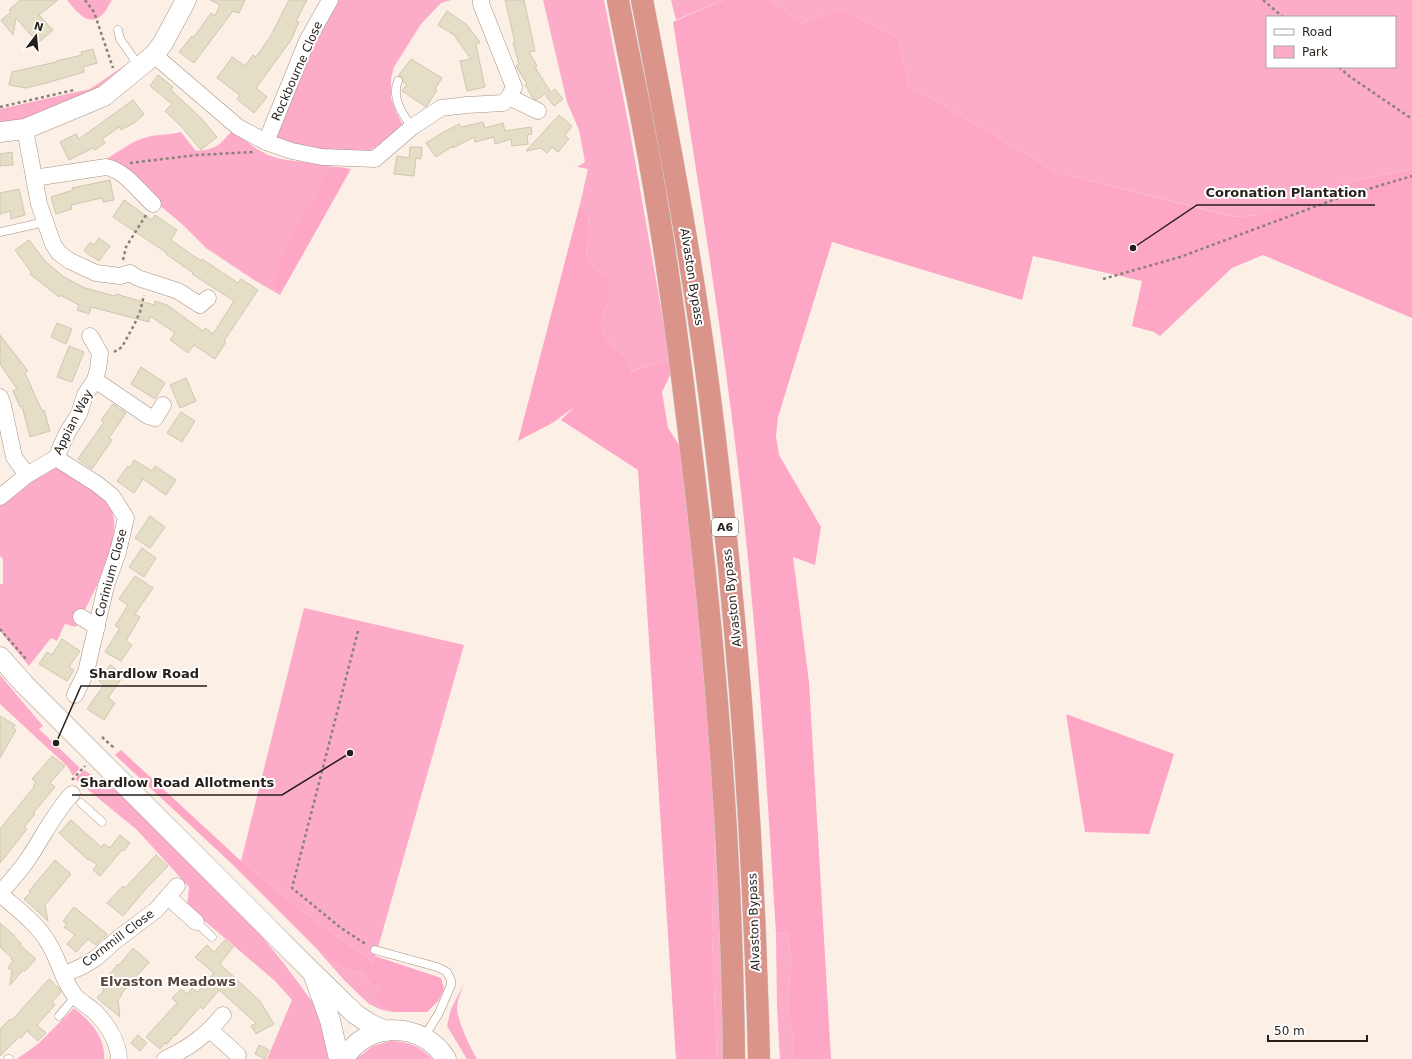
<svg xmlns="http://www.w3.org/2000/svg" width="1412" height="1059" font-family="'DejaVu Sans',sans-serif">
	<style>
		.green { fill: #fcabc9; fill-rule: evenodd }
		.forest { fill: #fda6c6 }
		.building { fill: #e5dec7; stroke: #cec7b0 }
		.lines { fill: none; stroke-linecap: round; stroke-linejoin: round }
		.service-casing { stroke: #a49182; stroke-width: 9 }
		.minor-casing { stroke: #a49182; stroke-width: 17 }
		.tertiary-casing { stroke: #a49182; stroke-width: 21 }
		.trunk-casing { stroke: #d4d2d1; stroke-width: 23 }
		.path { stroke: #8b8179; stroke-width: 2.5; stroke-dasharray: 3 3; stroke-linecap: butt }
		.service { stroke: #fff; stroke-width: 8 }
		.minor { stroke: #fff; stroke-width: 16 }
		.tertiary { stroke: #fff; stroke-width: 20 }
		.trunk { stroke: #da948a; stroke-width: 22 }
		.labels { text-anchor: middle; stroke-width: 4; stroke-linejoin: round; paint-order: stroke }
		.shield { fill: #fff; stroke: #67625d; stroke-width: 1 }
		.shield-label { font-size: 11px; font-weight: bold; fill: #261e18 }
		.street-label { font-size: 12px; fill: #261e18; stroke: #fff }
		.neighbourhood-label { font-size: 13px; font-weight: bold; fill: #59483a; stroke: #fff }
		.leader { fill: none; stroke: #261e18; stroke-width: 1.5 }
		.callout-dot { fill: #261e18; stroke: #fff; stroke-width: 1.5 }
		.callout-label { font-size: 13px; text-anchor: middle; font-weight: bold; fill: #261e18; stroke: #fff; stroke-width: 4; stroke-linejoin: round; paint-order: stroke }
	</style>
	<rect width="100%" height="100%" fill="#fcf0e6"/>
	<!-- green -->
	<g class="green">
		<path d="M67,0h45c-3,4 -5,10 -9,14 -14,15 -27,-3 -36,-14z"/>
		<polygon points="331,0 451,0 441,3 421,24 394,67 391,79 391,98 396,112 403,125 380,144 366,153 296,147 274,137"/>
		<polygon points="543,0 604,0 630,132 670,359 629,372 626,358 608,341 601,329 601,318 608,304 603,276 592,266 586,254 590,238 588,216 580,204 588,169 562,164 577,167 585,162 579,130 567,102"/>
		<polygon points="671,0 724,0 676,20"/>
		<path d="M771,0h641v169l-72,15 -81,31 -24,2 -177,-44 -150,-88 -9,-46 -58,-31 -40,16zM1267,17h128v50h-128z"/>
		<polygon points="130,62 109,81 89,95 35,119 0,125 0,109 90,89"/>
		<path d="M232,131l25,18 11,6 13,4 70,10 -71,126 -26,-15 -48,-32 -24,-24 -74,-62 -2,-3c13,-7 24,-17 38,-21 12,-4 25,-3 37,-6l15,19c21,-2 22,-5 36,-20z"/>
		<path d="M55,464c15,11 46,28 55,43 17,27 -21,95 -34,120l-11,-3 -8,17 -6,-3 -22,28 -29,-35v-47h3v-25l-3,-3v-53z"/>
		<polygon points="304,608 464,645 379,944 373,962 308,915 241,861"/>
		<polygon points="0,675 43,726 39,729 80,768 73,776 67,766 0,704"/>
		<polygon points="84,770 115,790 118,789 256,929 285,965 314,1004 321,1019 330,1059 267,1059 292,1000 275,981 187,906 189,887 137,830 75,779"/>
		<polygon points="718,801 725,1059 717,1059 712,935 714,853"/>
		<polygon points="788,933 791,958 788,1007 794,1040 794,1059 780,1059 777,1008 776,934"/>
		<polygon points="314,946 341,968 364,973 372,986 379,987 378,1000 393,1012 382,1010 369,1004 345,981"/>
		<path d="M465,982c-3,7 -7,16 -8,24 0,15 13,41 20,53h-10l-20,-33 4,-17z"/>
		<path d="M74,1008c15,12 32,29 30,51h-87l21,-15z"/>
		<path d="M390,1041c17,0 30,5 42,18h-76l17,-13z"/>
	</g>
	<!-- forest -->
	<g class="forest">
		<path d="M724,0h47l30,24 40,-16 58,31 9,46 150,88 176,44 25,-2 81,-31 72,-15v149l-149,-63 -31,13 -72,68 -6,-4 -22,-6 10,-45 -109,-25 -11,44 -190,-58 -54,175 -2,19 3,19 42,72 -6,38 -22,-8 16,125 22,377h-37v-19l-6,-33 3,-49 -3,-25 -12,1c-9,-151 -19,-301 -36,-451 -18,-154 -43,-307 -67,-461z"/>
		<path d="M339,167l6,1 3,4c-8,15 -62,116 -70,119l-4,-3 1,-6 5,-16v-8l9,-16 15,-31 9,-8 8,-21 12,-14z"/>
		<polygon points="580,204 588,216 590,238 586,254 592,266 603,276 609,288 608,304 601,318 601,329 608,341 626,358 630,372 670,359 672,371 662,392 668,428 682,449 718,801 714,853 712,935 717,1059 676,1059 638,470 561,420 574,407 554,422 518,441"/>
		<polygon points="1066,714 1174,754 1149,834 1085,832"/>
		<polygon points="121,750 241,861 308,915 373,962 375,956 441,978 444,989 439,1000 427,1012 393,1012 377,1000 379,987 372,986 364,973 341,968 314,946 231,863 115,755"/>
	</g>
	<!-- building -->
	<g class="building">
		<polygon points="20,0 58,0 39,15 53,30 38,43 16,18 13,35 1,20 11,12 9,10"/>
		<polygon points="210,0 245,0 239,13 233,11 194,63 179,52 192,36 194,37 211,13 215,16 220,5"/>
		<polygon points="289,0 307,0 296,21 299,22 291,40 256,88 267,97 254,113 237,99 240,95 217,78 232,57 245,66 253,55 256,57 270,37"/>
		<polygon points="505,0 524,0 535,51 529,52 537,66 535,67 550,91 536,100 533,98 525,85 527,84 516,66 519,64 513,43 515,43"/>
		<polygon points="447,11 466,24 480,42 476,45 485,87 467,91 460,61 471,59 454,35 438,25"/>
		<polygon points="93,49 97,63 83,67 84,72 50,82 26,88 9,85 12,72 56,62 56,61 82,55 81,52"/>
		<polygon points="411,59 442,78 435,89 437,90 426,107 402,91 407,84 403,82 402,77 398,76"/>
		<polygon points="158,75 173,87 171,90 201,118 217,137 201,150 180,125 165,111 172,104 150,86"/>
		<polygon points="555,89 563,99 554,106 546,96"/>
		<polygon points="133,100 144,114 134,123 121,130 119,127 102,139 105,143 95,150 93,148 69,160 60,142 76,134 79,139"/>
		<polygon points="559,115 572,126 565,135 569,139 558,152 552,147 547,153 541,148 526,151"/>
		<polygon points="483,122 485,128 503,123 505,131 531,127 532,134 527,135 528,144 512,146 511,139 495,144 494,137 475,142 474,137 453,148 453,146 436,157 426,143 440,134 459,124 461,127"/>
		<polygon points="410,147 422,147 421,159 416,158 414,176 394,174 397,156 409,158"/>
		<polygon points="12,152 13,165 0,166 0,154"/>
		<polygon points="110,180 114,200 103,202 102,198 71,205 72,209 56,214 51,197 73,190 72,188"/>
		<polygon points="19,189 25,215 11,219 10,211 0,214 0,193"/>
		<polygon points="124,200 152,220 155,215 177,230 171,240 201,261 202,259 238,283 241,279 258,290 224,341 226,342 215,359 194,345 188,353 170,340 175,333 150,316 149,322 91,307 89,314 77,310 79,305 60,295 59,297 30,274 31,272 15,250 29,240 46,262 64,277 85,288 115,296 116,294 154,305 155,301 167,305 203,331 205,328 213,334 234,301 192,274 193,273 166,254 167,253 113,217"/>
		<polygon points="99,238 110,246 99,261 84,251 90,242 94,245"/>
		<polygon points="57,323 72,329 66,344 51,337"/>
		<polygon points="0,335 28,371 25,373 42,411 44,410 50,431 30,437 22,406 20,407 13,391 17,389 0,364"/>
		<polygon points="69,346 84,352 72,382 57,377"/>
		<polygon points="141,367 165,383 155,399 131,384"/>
		<polygon points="186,378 196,401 180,408 170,385"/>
		<polygon points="113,404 126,413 109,438 112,440 92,469 78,459 104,422 101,420"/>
		<polygon points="181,412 195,421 182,442 167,433"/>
		<polygon points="134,460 152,471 155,466 176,480 166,495 143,479 134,493 117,481 128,466 130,468"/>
		<polygon points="150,516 165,527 150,548 135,538"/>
		<polygon points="142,548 156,558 144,577 129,567"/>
		<polygon points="135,576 153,588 135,614 140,617 126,641 132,645 121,661 105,652 120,628 115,626 128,605 119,599"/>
		<polygon points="62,639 80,651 69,667 74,670 67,681 39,664 47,652 52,655"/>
		<polygon points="110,665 124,675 108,698 115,703 104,720 87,709 104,685 99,681"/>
		<polygon points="0,716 15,725 13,728 16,730 0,758"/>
		<polygon points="52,756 65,766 50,783 55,787 34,812 35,814 24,827 27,829 0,863 0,829 34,787 33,786 36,782 32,779"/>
		<polygon points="71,820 101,847 104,844 110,848 120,835 130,843 124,851 122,850 100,876 93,870 97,865 89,859 88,860 59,833"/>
		<polygon points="156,855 168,866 144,891 123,916 107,903 123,886 125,888"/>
		<polygon points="55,860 71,874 45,905 48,921 24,899 31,892 29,891"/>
		<polygon points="74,907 107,934 96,945 88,939 76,952 67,944 75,935 64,927 67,924 63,921"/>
		<polygon points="0,923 15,936 14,937 21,943 20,945 36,959 25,971 23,970 10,985 12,970 8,968 13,961 11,959 12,958 0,947"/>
		<polygon points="225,940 233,947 220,964 260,1001 274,1024 256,1034 251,1026 256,1023 219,990 203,1009 200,1007 175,1036 174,1035 167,1044 165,1043 160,1049 146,1037 177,1003 172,998 181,989 187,994 192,988 197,992 214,973 195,957 207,945 214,952"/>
		<polygon points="133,948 149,962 121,994 122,995 118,1000 120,1017 97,998 104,990 100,986 118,964 119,965"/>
		<polygon points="49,979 59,988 61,992 52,1002 55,1005 37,1025 46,1033 38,1041 27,1031 21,1038 19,1037 0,1056 0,1029 10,1019 12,1020"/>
		<polygon points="138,1035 147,1043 140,1051 131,1043"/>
		<polygon points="259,1045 269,1050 265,1059 255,1054"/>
	</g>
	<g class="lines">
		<!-- service casing -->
		<g class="service-casing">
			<g id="service">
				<polyline points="118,30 120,39 139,66"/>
				<path d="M398,81c-7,16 4,33 14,46"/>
				<polyline points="0,232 45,222"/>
				<polyline points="81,803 102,822"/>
				<polyline points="196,922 212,937"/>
				<polyline points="375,950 437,967 447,972 451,980 451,985 439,1013 424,1037"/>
				<polyline points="59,1016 76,996"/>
				<polyline points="8,1059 9,1059"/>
			</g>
		</g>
		<!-- minor casing -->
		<g class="minor-casing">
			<g id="minor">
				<polyline points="154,55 238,127 266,142 292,151 322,157 375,159 412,127 441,108 467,105 503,103 509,97 514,87 481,4 481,0"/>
				<polyline points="509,97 538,111"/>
				<polyline points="25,129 39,204 53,244 59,253 70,261 96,273 120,276 130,273 138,278 178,291 200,305 208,298"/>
				<polyline points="266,142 307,41 330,0"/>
				<path d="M34,178l72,-11c20,4 32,24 47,37"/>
				<polyline points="90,336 100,353 98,369 95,380"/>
				<polyline points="0,397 3,405 14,457 27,475 56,458 67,433 79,414 85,395 95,380 148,416 155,418 163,405"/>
				<polyline points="56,458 97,484 112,496 126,518 118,552 106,586 86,672 75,695"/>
				<polyline points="0,497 27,475"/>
				<polyline points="81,617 97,627"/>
				<path d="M0,893c10,-11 20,-22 28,-34 15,-22 26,-46 44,-65"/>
				<path d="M0,894c16,14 39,31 49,50 10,16 14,37 26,52 6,6 13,10 19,15 13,13 24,30 25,48"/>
				<polyline points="168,897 196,922"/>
				<polyline points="63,975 83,966 96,958 115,941 156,910 177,886"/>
				<polyline points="210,1030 238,1055"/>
				<path d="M165,1059c26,-12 40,-23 58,-44"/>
			</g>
		</g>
		<!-- tertiary casing -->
		<g class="tertiary-casing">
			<g id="tertiary">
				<polyline points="0,132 25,129 104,96 154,55 163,43 186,0"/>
				<polyline points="0,657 24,684 312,972 355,1014 370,1024 386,1031"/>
				<polyline points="314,976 330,1020 339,1059"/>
				<path d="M344,1059c22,-39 79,-38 102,0"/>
			</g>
		</g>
		<!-- trunk casing -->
		<g class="trunk-casing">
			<g id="trunk">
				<path d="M618,0c8,44 18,87 26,131 23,120 38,241 52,361 22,188 36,378 38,567"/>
				<path d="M642,0c27,140 54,281 71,423 26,211 41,423 46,636"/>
			</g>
		</g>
		<!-- path -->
		<g class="path">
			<polyline points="85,0 94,12 113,68"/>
			<polyline points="1263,0 1283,17"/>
			<polyline points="1339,67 1349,76 1412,119"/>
			<polyline points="0,107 74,90"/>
			<polyline points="130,163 197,155 254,152"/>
			<polyline points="123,260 126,247 146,215"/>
			<polyline points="1103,279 1180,257 1341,197 1412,176"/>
			<polyline points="114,352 122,347 134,325 140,312 144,295"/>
			<polyline points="0,629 26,659"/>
			<polyline points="358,631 292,888 341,928 367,945"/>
			<polyline points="102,737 113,747 112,749"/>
			<polyline points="72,780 85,766"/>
		</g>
		<!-- service -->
		<use href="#service" class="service"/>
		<!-- minor -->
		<use href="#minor" class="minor"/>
		<!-- tertiary -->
		<use href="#tertiary" class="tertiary"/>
		<!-- trunk -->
		<use href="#trunk" class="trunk"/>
	</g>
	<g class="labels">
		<!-- shield labels -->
		<rect class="shield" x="712" y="518" width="26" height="18" rx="3"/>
		<g class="shield-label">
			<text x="725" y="531">A6</text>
		</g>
		<!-- street labels -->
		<g class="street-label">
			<text transform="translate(297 71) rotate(-66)" y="4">Rockbourne Close</text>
			<text transform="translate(692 277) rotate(81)" y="4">Alvaston Bypass</text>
			<text transform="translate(73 422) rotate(-63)" y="4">Appian Way</text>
			<text transform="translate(111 573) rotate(-75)" y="4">Corinium Close</text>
			<text transform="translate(732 598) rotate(-96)" y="4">Alvaston Bypass</text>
			<text transform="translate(754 922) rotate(-92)" y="4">Alvaston Bypass</text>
			<text transform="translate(118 938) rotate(-37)" y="4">Cornmill Close</text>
		</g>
		<!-- neighbourhood labels -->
		<g class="neighbourhood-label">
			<text x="168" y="986">Elvaston Meadows</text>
		</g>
	</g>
	<!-- callouts -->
	<path class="leader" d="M1133 248L1197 205H1375M56 743L81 686H207M350 753L282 795H72"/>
	<g class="callout-dot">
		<circle cx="1133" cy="248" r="4"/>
		<circle cx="56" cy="743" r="4"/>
		<circle cx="350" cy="753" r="4"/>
	</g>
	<g class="callout-label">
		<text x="1286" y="197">Coronation Plantation</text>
		<text x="144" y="678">Shardlow Road</text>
		<text x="177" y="787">Shardlow Road Allotments</text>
	</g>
	<!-- legend -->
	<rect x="1266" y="16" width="130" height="52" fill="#ffffff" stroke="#a8a5a3"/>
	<rect x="1274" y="29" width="20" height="6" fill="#ffffff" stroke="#a8a5a3"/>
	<text x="1302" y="36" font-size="12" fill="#261e18">Road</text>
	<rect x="1274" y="46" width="20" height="12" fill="#fcabc9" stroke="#a8a5a3"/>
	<text x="1302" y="56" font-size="12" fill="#261e18">Park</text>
	<!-- north arrow -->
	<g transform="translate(36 36) rotate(16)" stroke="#ffffff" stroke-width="3" paint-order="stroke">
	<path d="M0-3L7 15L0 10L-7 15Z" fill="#261e18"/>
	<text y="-6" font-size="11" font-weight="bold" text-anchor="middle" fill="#261e18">N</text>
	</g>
	<!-- scale -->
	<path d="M1268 1035v6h99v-6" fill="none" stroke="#261e18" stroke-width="2"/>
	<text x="1274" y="1035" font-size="12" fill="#261e18" stroke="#ffffff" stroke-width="3" paint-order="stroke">50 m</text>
</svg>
